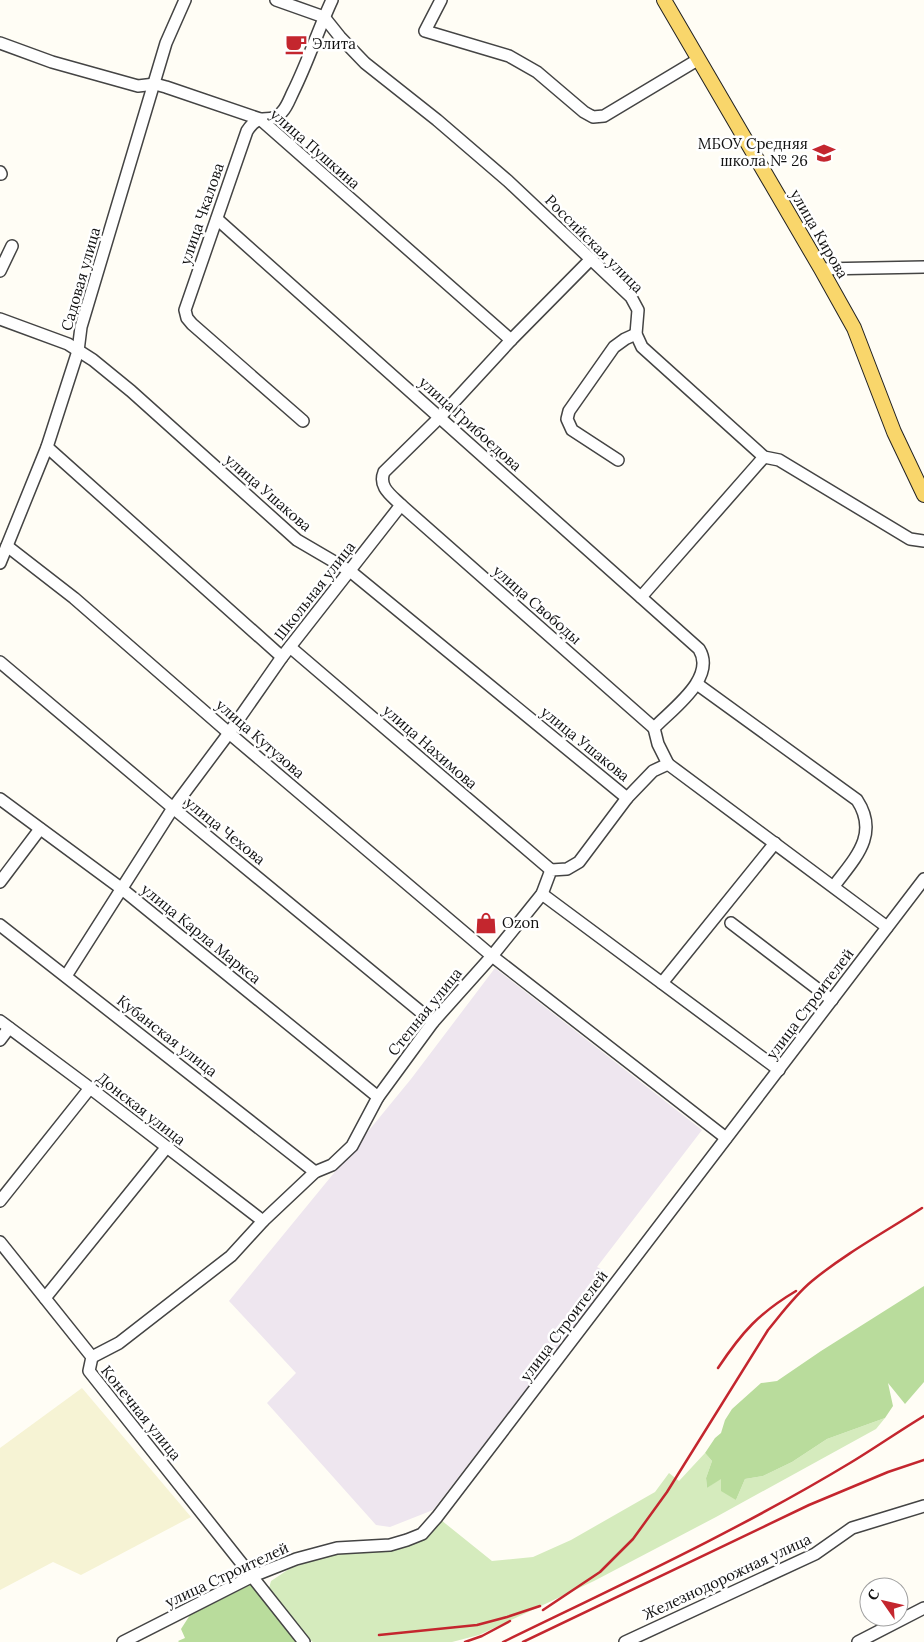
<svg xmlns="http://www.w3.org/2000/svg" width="924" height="1642" font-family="Lora,serif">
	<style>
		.industrial { fill: #eee6ef }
		.farmland { fill: #f6f3d4 }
		.green { fill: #d5ebbd }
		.forest { fill: #b9dc9c }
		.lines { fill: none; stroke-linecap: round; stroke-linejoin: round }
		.minor-casing { stroke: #444; stroke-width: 14 }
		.major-casing { stroke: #222; stroke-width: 16 }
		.minor { stroke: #fff; stroke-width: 11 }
		.major { stroke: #f9d66b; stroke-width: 14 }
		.rail { stroke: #c4262e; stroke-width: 2.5 }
		.labels { text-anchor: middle; stroke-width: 5; stroke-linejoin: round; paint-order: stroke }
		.poi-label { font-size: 15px; fill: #111; stroke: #fff; text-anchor: start }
		.street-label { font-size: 15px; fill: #111; stroke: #fff }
	</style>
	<rect width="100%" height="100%" fill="#fffdf5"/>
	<!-- industrial -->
	<polygon class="industrial" points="495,968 702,1130 597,1267 606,1272 598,1296 433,1510 390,1527 376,1525 267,1403 296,1373 229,1301 411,1079"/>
	<!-- farmland -->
	<polygon class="farmland" points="82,1388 191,1517 81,1575 53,1562 0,1590 0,1448"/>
	<!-- green -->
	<polygon class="green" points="885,1418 876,1429 716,1517 594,1581 479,1635 452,1642 313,1642 305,1637 268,1592 271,1581 289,1569 327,1555 395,1550 420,1538 434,1529 441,1520 492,1561 533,1557 571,1540 655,1492 669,1473 679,1481 705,1453 712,1461 706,1478 707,1488 721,1478 736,1500 745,1479 763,1476 792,1462 827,1439"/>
	<!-- forest -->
	<g class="forest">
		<polygon points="924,1286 924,1382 905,1404 888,1383 893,1406 885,1418 827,1439 792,1462 763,1476 745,1479 736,1500 721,1491 721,1479 707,1488 706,1478 712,1461 705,1453 715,1438 721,1433 725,1420 732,1409 761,1383 777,1381 821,1351"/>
		<polygon points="252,1584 302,1642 179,1642 178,1641 185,1638 181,1629 190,1615"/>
	</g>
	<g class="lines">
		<!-- minor casing -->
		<g class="minor-casing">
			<g id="minor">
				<polyline points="276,0 324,17 340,37 365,63 437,120 508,181 631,297 638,310 636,334 642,347 764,457 779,460 910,539 924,541"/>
				<polyline points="441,0 425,31 509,56 537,72 584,112 593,117 604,116 699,59"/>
				<polyline points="0,43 52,62 138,86 155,84 166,87 260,119 511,340"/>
				<polyline points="0,172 1,174"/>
				<polyline points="821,269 924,267"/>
				<polyline points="0,271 12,246"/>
				<polyline points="0,319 68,344 93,360 131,391 297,540 350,571 627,798"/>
				<path d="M303,421l-111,-97 -5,-6 -2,-8 62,-179c13,-21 22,-5 35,-19 5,-5 8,-14 11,-20 15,-30 25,-62 39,-92"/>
				<polyline points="47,447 282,657"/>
				<polyline points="618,460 572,430 567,419 569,411 614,347 625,339 636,334"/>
				<polyline points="401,505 654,728"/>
				<polyline points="7,546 74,598 229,733 492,956 726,1138"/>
				<polyline points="0,563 47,447 78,351 81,327 166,43 185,0"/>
				<polyline points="641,597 764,457"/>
				<polyline points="290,647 551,870"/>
				<polyline points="0,662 173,808 433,1022"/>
				<path d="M697,684l160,116c23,35 -3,59 -23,86"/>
				<polyline points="668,764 887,927"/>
				<polyline points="0,799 122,889 378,1097"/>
				<polyline points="0,882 40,829"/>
				<polyline points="542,894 779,1070"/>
				<polyline points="731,923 832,1000"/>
				<polyline points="0,925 315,1172"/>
				<path d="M66,976l107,-168 56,-75 53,-76 119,-152c-10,-10 -23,-18 -17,-33l56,-55 71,-77 80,-81"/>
				<polyline points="662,983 775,843"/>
				<polyline points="0,1021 90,1088 263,1221"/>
				<polyline points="0,1040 9,1028"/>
				<polyline points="0,1201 90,1088"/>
				<polyline points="0,1242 92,1357 89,1371 304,1642"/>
				<polyline points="45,1298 166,1148"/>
				<path d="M92,1357l27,-14 112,-87 32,-35 52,-49 17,-7 20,-19 26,-49 55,-75 59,-66 50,-62 9,-24 16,-1 12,-7 48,-64 26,-27 15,-7 -10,-20 -4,-16c18,-19 63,-50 45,-79l-482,-430"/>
				<polyline points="123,1642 253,1576 296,1559 337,1548 390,1545 407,1540 422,1534 437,1517 924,879"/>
				<polyline points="625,1642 815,1554 852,1528 924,1506"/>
				<polyline points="858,1642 924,1608"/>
			</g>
		</g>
		<!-- major casing -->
		<g class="major-casing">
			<polyline id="major" points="664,0 821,269 854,328 894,432 924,495"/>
		</g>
		<!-- minor -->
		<use href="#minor" class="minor"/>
		<!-- major -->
		<use href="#major" class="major"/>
		<!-- rail -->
		<g class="rail">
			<path d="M718,1368c24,-36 41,-55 78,-77"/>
			<path d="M543,1610l57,-38 33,-33 34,-47 101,-162c14,-17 27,-35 44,-49 34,-28 73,-49 110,-73"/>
			<polyline points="379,1635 477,1625 507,1617 540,1606"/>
			<polyline points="465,1642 482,1636 510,1621"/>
			<path d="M503,1642c117,-57 236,-112 347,-179 25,-15 49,-32 74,-47"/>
			<polyline points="523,1642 809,1505 888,1472 924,1460"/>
		</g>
	</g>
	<!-- icons -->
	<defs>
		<g id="cafe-bare" transform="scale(1.725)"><path d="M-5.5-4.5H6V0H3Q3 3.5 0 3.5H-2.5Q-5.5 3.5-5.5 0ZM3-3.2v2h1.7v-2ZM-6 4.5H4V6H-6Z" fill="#c4262e" stroke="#fff" stroke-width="2.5" paint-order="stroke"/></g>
		<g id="school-bare" transform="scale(1.725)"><path d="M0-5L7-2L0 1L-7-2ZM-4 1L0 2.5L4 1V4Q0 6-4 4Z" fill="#c4262e" stroke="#fff" stroke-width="2.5" paint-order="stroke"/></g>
		<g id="shop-bare" transform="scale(1.725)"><path d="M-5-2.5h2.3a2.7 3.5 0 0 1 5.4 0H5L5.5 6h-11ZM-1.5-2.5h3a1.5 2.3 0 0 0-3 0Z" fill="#c4262e" stroke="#fff" stroke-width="2.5" paint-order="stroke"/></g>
	</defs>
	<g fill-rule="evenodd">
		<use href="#cafe-bare" x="296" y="44"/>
		<use href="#school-bare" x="824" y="153"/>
		<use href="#shop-bare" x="486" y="923"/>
	</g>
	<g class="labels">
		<!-- poi labels -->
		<g class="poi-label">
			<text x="312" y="49">Элита</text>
			<text x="808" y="149" text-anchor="end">МБОУ Средняя<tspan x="808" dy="17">школа № 26</tspan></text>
			<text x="502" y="928">Ozon</text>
		</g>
		<!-- street labels -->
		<g class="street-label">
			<text transform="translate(315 149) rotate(41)" y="5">улица Пушкина</text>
			<text transform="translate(202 214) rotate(-71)" y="5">улица Чкалова</text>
			<text transform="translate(819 234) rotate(60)" y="5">улица Кирова</text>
			<text transform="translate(594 244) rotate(45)" y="5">Российская улица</text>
			<text transform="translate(81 279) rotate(-74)" y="5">Садовая улица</text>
			<text transform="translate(470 424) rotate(42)" y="5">улица Грибоедова</text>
			<text transform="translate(268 493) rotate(41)" y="5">улица Ушакова</text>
			<text transform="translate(315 591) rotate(-52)" y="5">Школьная улица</text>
			<text transform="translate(537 605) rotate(41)" y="5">улица Свободы</text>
			<text transform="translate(260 739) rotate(41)" y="5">улица Кутузова</text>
			<text transform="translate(585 744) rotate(39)" y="5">улица Ушакова</text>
			<text transform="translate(430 747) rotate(41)" y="5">улица Нахимова</text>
			<text transform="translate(225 831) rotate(39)" y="5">улица Чехова</text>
			<text transform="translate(201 934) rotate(39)" y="5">улица Карла Маркса</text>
			<text transform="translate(810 1004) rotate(-53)" y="5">улица Строителей</text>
			<text transform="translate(425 1012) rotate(-51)" y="5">Степная улица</text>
			<text transform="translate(167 1036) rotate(38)" y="5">Кубанская улица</text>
			<text transform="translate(141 1109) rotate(38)" y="5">Донская улица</text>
			<text transform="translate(564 1326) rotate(-53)" y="5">улица Строителей</text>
			<text transform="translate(141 1413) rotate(51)" y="5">Конечная улица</text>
			<text transform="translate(227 1575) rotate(-25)" y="5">улица Строителей</text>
			<text transform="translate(727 1577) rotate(-25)" y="5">Железнодорожная улица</text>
		</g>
	</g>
	<!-- north arrow -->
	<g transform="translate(884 1602) rotate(304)"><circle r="24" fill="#ffffff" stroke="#a0a0a0"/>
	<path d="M0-4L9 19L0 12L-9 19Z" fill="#c4262e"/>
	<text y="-8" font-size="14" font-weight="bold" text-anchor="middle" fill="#111111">С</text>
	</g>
</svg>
